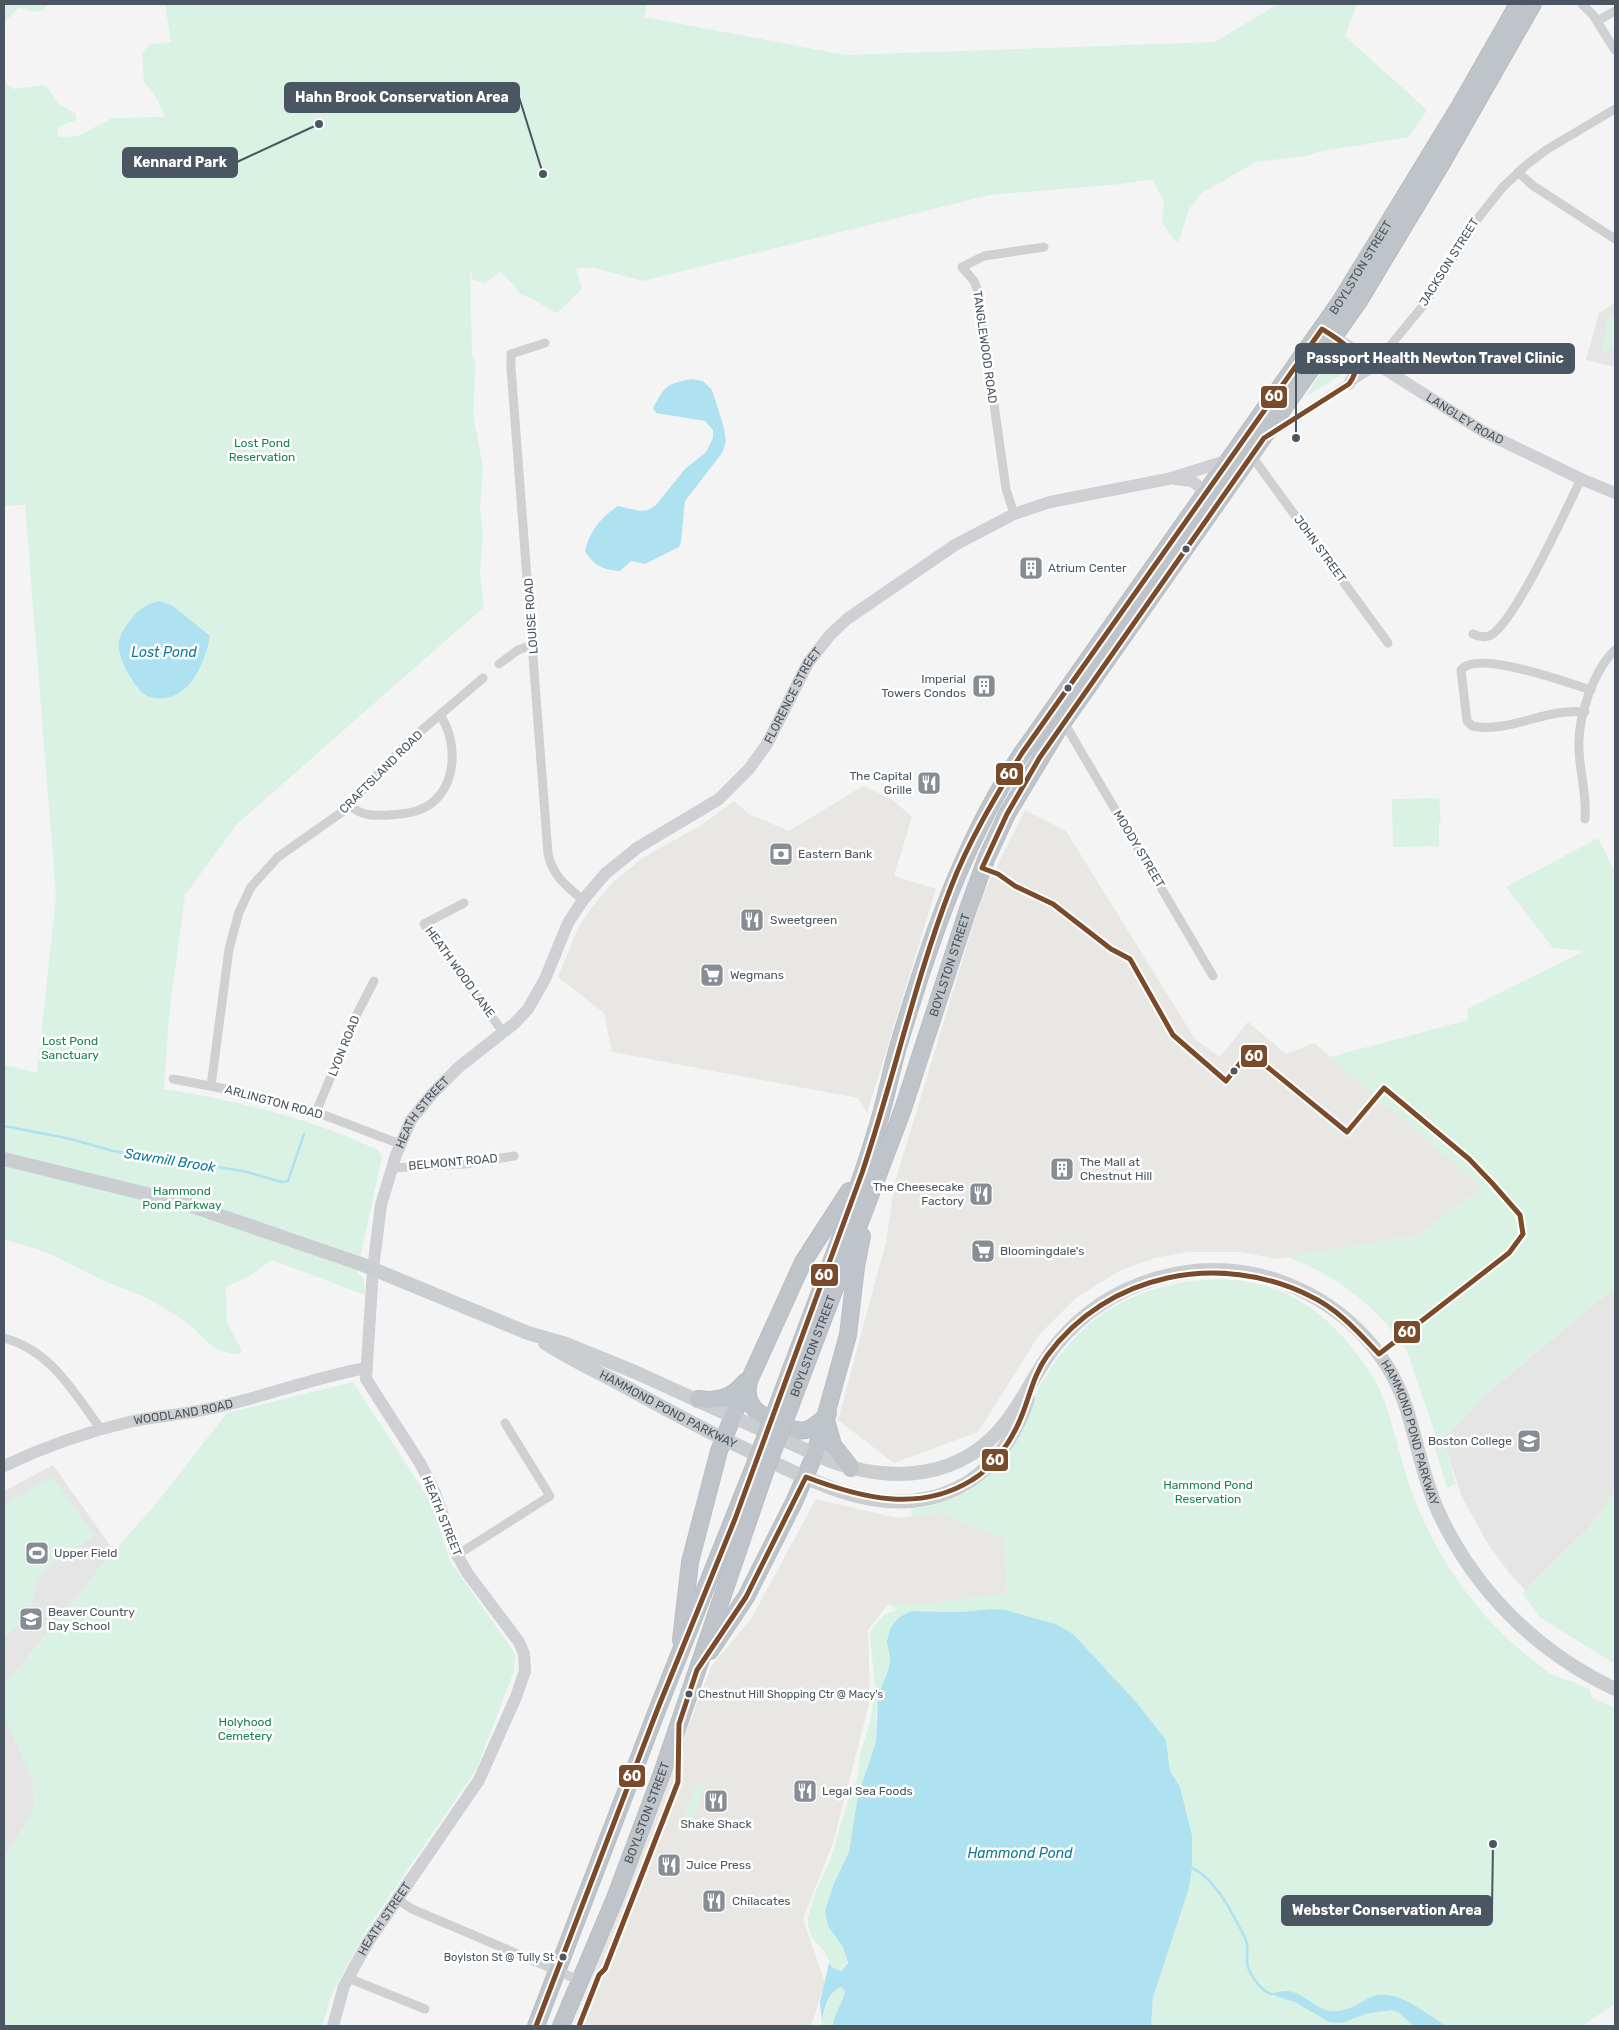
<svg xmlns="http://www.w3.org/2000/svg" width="1619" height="2030" font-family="Rubik,sans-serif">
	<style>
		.commercial { fill: #e8e7e3 }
		.education { fill: #e6e5e6 }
		.green { fill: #d9f2e3 }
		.water { fill: #aee2f0 }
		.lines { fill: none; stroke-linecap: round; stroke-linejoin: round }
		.stream { stroke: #aee2f0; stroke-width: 2.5 }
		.highway-casing { stroke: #b9bec3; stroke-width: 18 }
		.street { stroke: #ced0d2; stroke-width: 9 }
		.secondary { stroke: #ced0d4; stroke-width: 12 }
		.primary { stroke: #caced1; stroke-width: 14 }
		.highway { stroke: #bec4c9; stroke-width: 16 }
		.highway-bridge-casing { stroke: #b9bec3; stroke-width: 18; stroke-linecap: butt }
		.highway-bridge { stroke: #bec4c9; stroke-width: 16 }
		.bus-1-casing { stroke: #fff; stroke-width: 9 }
		.bus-1 { stroke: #7a4b2a; stroke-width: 5 }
		.bus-dot { fill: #4a5661; stroke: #fff; stroke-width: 2 }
		.labels { text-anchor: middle; stroke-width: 5; stroke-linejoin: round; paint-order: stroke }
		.bus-label { font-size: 11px; fill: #4a5661; stroke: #fff; text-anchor: start }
		.street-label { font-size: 12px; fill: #4a5661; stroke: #fff }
		.park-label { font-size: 12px; fill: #17864f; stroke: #fff }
		.poi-label { font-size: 12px; fill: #4a5661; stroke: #fff; text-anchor: start }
		.water-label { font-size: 14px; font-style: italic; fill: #0c7c9b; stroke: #fff }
		.leader { fill: none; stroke: #4a5661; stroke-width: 2 }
		.callout-dot { fill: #4a5661; stroke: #fff; stroke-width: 2 }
		.callout { fill: #4a5661; stroke: #4a5661; stroke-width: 2 }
		.callout-label { font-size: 14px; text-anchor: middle; font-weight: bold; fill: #fff }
		.line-badge { stroke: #fff; stroke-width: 2 }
		.badge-label { font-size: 14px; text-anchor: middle; font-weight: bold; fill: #fff }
	</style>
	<rect width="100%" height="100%" fill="#f4f4f4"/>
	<!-- commercial -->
	<g class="commercial">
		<polygon points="863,786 893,800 912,817 894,876 936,889 867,1113 858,1098 612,1052 604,1013 558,977 578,928 592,907 613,882 644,857 703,824 734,801 749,814 789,831"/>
		<polygon points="1025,810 1066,831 1195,1039 1220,1057 1248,1022 1286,1054 1314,1043 1482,1187 1419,1235 1277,1259 1241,1252 1187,1252 1155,1258 1121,1270 1076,1298 1039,1335 978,1432 894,1463 838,1420 886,1242 895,1182 982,896"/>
		<polygon points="816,1499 897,1518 945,1512 954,1519 1005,1538 1007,1594 929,1604 888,1604 868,1630 870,1700 833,1843 803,1919 825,1983 811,2026 573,2026 712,1665 751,1619"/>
	</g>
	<!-- education -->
	<g class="education">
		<polygon points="1615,303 1615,367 1586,360 1599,313"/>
		<polygon points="1615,1287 1615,1491 1540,1606 1510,1574 1486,1541 1462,1497 1440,1432"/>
		<polygon points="53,1465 114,1551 4,1686 4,1491"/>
		<polygon points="4,1714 33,1781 34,1810 4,1858"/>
	</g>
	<!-- green -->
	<g class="green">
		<polygon points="4,4 47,4 44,10 36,12 19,8 4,22"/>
		<path d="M165,4h482l-3,13 202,38 369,-13 63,-38h79l-12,32 82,74 -18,27 -91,15 -12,4 -50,6 -54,31 -13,16 -10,32h-4l-13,-18 2,-21 -12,-23 -31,5 -132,11 -346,86 -49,-13h-18l6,21 -25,24c-14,-5 -21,-16 -36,-18l-7,-10 -14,-13 -15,11 -12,-3 -3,-11 2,86 4,9 -3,50 10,53 -3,41 3,24 -3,42 4,33 -246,216 -53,72 -16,121 -5,73c74,11 146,30 214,61l4,7 -25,115 7,7 1,16 -93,-35 -21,15 -25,12 1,35 14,27v5c-30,0 -34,-16 -54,-31 -12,-9 -26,-17 -39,-24 -15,-8 -31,-12 -46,-19 -33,-17 -62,-33 -98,-40v-175l33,8 19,-177 -31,-391 -21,1v-428l3,7 7,4 29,-4 4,2 12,17 17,10v6l-18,7 -1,7 3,3 18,-1 34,-18 53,-1 -8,-18 -13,-17 -2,-29 8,-9 21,-2z"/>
		<polygon points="1615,317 1615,350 1601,351 1608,318"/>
		<polygon points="1336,354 1342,355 1348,359 1350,365 1348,371 1305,397 1332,357"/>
		<polygon points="1439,798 1441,821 1439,822 1439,846 1393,847 1392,799"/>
		<path d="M1598,838l17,34v421l-3,-3 -123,101 -40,44 -3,16 10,33 -9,4 -14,-47 2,-8 -29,-84c-29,-43 -70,-74 -119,-92l132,-22 63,-48 -152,-130 138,-37 -1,-11 117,-58 -31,-3 -47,-61z"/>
		<path d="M1201,1280c19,-1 39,-1 57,4 54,12 95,57 121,104 15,34 20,70 33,105 24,64 64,122 118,165 7,5 17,14 25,18 11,4 24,7 35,14l1,7 24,11v296l-33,22h-431l2,-29 36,-109 3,-20v-33l-12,-48 -10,-16 -4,-31 -57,-68 -53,-48 -51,-14 -15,-1 -29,3 -42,-2 -32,41 3,9 -14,53v29l-18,53 -9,57 -21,49v25l15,21 4,10 -1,11 -4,3 -9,-3 -9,-17 -12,-13 -4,-13v-8l7,-24 15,-32 17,-58 11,-27 2,-22 10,-32 5,-33 -5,-54 2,-7 13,-14 12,-4 -9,-6h41l78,-11 -2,-55 -51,-19 -9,-7 -33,4 -1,-7c50,-5 89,-33 109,-78 8,-17 14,-36 24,-52 37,-62 86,-91 157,-99z"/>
		<polygon points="353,1382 432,1504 450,1561 515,1654 514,1671 477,1768 365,1932 332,1994 322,2026 4,2026 4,1858 34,1809 33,1781 4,1714 4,1686 114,1551 155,1505 227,1413"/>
		<polygon points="52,1476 95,1535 44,1570 35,1588 31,1607 14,1630 4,1637 4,1505"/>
		<polygon points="1615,1491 1615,1664 1541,1618 1522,1593 1591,1525"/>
		<polygon points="697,1783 705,1786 689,1827 681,1824"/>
		<path d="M841,1987l4,4c-2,13 -12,23 -12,35h-13c7,-13 5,-32 21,-39z"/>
	</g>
	<!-- water -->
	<g class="water">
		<path d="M691,379l12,2 9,9 12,38 2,14 -4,11 -37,48 -4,41 -2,5 -34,17 -14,-3 -11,10c-16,-1 -26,-5 -35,-20 4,-19 16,-34 33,-45l22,5 8,-1 7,-4 30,-37 21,-17 7,-14v-8l-8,-9 -49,-8 -3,-5c12,-22 13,-24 38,-29z"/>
		<path d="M160,601l13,5 37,30c-5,28 -23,71 -60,61 -14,-4 -34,-41 -31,-55 1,-9 7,-16 12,-23 8,-10 17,-16 29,-18z"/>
		<path d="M990,1609l15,1 51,14 17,10 63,68 30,38 4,31 10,16 12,48v33l-3,20 -36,109 -2,29h-318c0,-12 10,-22 12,-35l-4,-4c-13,5 -17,22 -19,35l-2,-20 9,-39 4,5 9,3 6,-8 -5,-16 -15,-21 -3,-15 8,-25 16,-34 9,-57 18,-53 2,-46 10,-25 2,-11 -3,-19 3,-12 8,-11 13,-7 50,1z"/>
		<path d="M1284,1991c20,-1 32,22 52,20 12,0 25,-9 35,-14 24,-11 55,17 75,29h-32l-16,-14 -7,-2 -26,4 -23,9 -13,-1 -34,-20 -26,-8z"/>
	</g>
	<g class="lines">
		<!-- stream -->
		<g class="stream">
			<polyline points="4,1126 71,1139 113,1151 243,1171 282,1182 288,1181 304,1134"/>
			<path d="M1192,1868c24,11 42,48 53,70 4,8 2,15 2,23 0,11 14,30 24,33"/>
		</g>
		<!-- highway casing -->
		<g class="highway-casing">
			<g id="highway">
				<path d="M749,1381c-6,25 10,34 30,43 8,3 18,8 27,6 9,-3 16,-10 22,-16"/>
				<path d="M698,1399c20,3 34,-1 47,-17"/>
				<path id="s6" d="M774,1415c34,-94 73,-188 102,-284 9,-28 14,-56 22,-84 31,-103 64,-204 124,-294l318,-451 118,-193 60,-105"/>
				<path id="s7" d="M785,1420l118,-311 66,-203 18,-49 20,-43 52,-86 300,-427 83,-138 91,-159"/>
				<polyline points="826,1420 833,1445 851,1468"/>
				<polyline points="681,1640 690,1562 719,1451 733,1416 803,1262 849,1191"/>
				<polyline points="710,1651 746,1597 794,1502 815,1454 848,1335 856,1267 862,1236"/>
				<polyline points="536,2026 658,1708 755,1464"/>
				<path id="s8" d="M561,2026l54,-128 47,-125 104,-304"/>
			</g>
		</g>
		<!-- street -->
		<g class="street">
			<polyline points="1582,4 1593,15 1615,50"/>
			<polyline points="1597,21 1615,11"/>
			<polyline points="1518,172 1532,185 1615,239"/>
			<path d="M545,343l-34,11v14l37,486c5,22 18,32 35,46"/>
			<polyline points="1271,434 1371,369 1426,302 1475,222 1502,188 1525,166 1546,150 1615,109"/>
			<polyline points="1251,455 1388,643"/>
			<polyline points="1014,514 1006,489 978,291 974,281 962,267 984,256 1044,247"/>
			<path d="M1473,634c6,3 12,4 18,1 25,-15 75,-125 90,-156"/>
			<polyline points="499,664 518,650 533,645"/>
			<path d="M1585,712c-38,-5 -76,22 -113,14l-5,-5 -6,-51c16,-21 107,13 130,20"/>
			<polyline points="1063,721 1213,976"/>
			<path d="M349,805c12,11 25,11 40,10 10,-1 21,-1 30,-5 38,-14 41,-66 21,-95"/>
			<path d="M1585,819c2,-24 -5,-45 -6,-69 -2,-31 14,-79 36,-100"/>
			<polyline points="464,903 424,924 503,1032"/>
			<polyline points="173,1079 231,1090 316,1112 400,1144"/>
			<polyline points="211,1086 229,949 239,912 251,887 278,857 342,812 408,742 483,678"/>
			<polyline points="316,1112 358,1012 374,981"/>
			<polyline points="391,1168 464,1164 514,1156"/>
			<path d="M4,1338c48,13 69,54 97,91"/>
			<polyline points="457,1555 550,1496 505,1423"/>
			<polyline points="397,1899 412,1909 581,1981"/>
			<polyline points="348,1978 425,2009"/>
		</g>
		<!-- secondary -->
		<g class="secondary">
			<path id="s1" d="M1326,332l158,100 97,47 34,14"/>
			<polyline points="1348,347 1356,359 1358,368 1349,384"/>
			<polyline points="1175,479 1192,481 1206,492"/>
			<path id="s2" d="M4,1466c40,-19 82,-34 125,-44 26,-6 53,-7 79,-13 53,-11 104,-31 158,-41"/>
			<path id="s3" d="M333,2026l11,-40 24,-44 111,-162 37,-83 9,-26 -1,-17 -5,-12 -51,-68 -11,-19 -22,-62 -15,-30 -54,-84 7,-110 8,-64 15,-50 15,-35 22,-27 26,-26 56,-44 13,-14 17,-30 23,-56 15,-23 22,-26 32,-26 82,-49 30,-30 18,-25 41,-81 22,-28 17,-16 108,-74 59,-31 36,-12 118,-23 61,-19"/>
		</g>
		<!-- primary -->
		<g class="primary">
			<path id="s4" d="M4,1159l179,44 178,61 167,69 38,11 69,28 193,88c63,24 134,20 178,-38 19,-24 31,-53 50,-77 52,-64 139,-90 217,-66 62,20 113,66 133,128 11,34 17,71 32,104 36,79 99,141 177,178"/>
			<path id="s5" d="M545,1343c25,16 51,28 77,42 36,20 73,40 110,58 36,16 71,36 108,48 88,29 158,-4 188,-92"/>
		</g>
		<!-- highway -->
		<use href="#highway" class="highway"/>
		<!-- highway-bridge casing -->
		<g class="highway-bridge-casing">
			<g id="highway-bridge">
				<polyline points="755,1464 774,1415"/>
				<polyline points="766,1469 785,1420"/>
			</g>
		</g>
		<!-- highway-bridge -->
		<use href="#highway-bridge" class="highway-bridge"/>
		<!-- bus-1 casing -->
		<g class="bus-1-casing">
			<path id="bus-1" d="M536,2026l122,-318 77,-189 127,-346c32,-95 53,-193 89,-286 18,-47 45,-91 71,-134l300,-424c22,14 47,27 27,55l-85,54 -224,319 -33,57 -25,54 16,6 17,12 38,18 58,45 19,10 43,76 53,46 23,-29 98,80 37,-44 85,71 23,24 28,32 3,19 -14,19 -130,101c-21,-22 -41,-45 -69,-58 -90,-45 -203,-23 -263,60 -13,18 -17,39 -25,59 -9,24 -28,52 -50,65 -53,33 -111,18 -166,-3l-60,120 -49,73 -18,54 -1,58 -73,187 -6,6 -20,51"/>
		</g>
		<!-- bus-1 -->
		<use href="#bus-1" class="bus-1"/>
	</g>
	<!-- icons -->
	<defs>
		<g id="building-square" transform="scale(1.25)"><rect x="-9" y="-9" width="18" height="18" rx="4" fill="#868d94" stroke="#fff"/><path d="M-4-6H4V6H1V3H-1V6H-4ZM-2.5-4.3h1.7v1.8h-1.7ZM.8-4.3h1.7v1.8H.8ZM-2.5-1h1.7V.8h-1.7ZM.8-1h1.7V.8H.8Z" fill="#fff"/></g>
		<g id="restaurant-square" transform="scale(1.25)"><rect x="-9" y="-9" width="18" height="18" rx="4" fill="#868d94" stroke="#fff"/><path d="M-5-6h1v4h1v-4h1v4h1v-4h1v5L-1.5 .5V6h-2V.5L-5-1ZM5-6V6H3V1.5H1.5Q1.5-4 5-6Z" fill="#fff"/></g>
		<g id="bank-square" transform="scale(1.25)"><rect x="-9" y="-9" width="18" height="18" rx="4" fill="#868d94" stroke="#fff"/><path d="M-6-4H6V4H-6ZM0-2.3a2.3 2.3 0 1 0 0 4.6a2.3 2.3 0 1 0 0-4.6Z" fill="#fff"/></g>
		<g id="supermarket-square" transform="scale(1.25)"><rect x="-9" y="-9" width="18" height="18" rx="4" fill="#868d94" stroke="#fff"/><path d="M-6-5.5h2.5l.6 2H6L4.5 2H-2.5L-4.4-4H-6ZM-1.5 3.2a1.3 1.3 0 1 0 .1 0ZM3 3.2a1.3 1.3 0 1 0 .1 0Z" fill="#fff"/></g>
		<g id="university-square" transform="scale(1.25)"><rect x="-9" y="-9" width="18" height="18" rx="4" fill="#868d94" stroke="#fff"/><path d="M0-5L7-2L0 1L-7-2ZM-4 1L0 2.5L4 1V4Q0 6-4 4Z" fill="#fff"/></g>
		<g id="stadium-square" transform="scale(1.25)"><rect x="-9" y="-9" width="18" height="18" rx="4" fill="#868d94" stroke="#fff"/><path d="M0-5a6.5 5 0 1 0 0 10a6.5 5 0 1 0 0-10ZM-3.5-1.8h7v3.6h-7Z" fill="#fff"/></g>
		<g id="school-square" transform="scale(1.25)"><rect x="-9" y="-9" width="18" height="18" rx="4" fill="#868d94" stroke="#fff"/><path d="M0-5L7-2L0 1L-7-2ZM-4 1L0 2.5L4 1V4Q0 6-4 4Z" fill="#fff"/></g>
	</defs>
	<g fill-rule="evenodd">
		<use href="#building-square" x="1031" y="568"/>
		<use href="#building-square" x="984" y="686"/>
		<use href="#restaurant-square" x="929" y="783"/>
		<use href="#bank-square" x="781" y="854"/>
		<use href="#restaurant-square" x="752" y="920"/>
		<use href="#supermarket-square" x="712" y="975"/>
		<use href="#building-square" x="1062" y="1169"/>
		<use href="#restaurant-square" x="981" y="1194"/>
		<use href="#supermarket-square" x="983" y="1251"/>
		<use href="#university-square" x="1529" y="1441"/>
		<use href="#stadium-square" x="37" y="1553"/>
		<use href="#school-square" x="31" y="1619"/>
		<use href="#restaurant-square" x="805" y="1791"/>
		<use href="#restaurant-square" x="716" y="1801"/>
		<use href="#restaurant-square" x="669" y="1865"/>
		<use href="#restaurant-square" x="714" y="1901"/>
	</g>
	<!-- markers -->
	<g class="bus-dot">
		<circle cx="1186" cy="549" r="4.5"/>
		<circle cx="1068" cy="688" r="4.5"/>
		<circle cx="1234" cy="1071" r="4.5"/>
		<circle cx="689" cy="1694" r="4.5"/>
		<circle cx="563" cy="1957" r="4.5"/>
	</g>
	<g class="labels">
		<!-- bus labels -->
		<g class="bus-label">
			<text x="698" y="1698">Chestnut Hill Shopping Ctr @ Macy's</text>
			<text x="554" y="1961" text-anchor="end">Boylston St @ Tully St</text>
		</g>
		<!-- street labels -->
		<g class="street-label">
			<text transform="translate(1449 262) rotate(-58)" y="4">JACKSON STREET</text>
			<text dy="4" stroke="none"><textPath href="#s6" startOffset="1301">BOYLSTON STREET</textPath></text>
			<text transform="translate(985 347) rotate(82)" y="4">TANGLEWOOD ROAD</text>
			<text dy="4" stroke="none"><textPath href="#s1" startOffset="164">LANGLEY ROAD</textPath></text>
			<text transform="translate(1320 549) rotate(54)" y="4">JOHN STREET</text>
			<text transform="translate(531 616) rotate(-94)" y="4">LOUISE ROAD</text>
			<text dy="4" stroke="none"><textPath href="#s3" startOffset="1591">FLORENCE STREET</textPath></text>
			<text transform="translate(381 772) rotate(-45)" y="4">CRAFTSLAND ROAD</text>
			<text transform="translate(1139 849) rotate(59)" y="4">MOODY STREET</text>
			<text dy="4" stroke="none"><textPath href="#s7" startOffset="484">BOYLSTON STREET</textPath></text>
			<text transform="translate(460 972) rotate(54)" y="4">HEATH WOOD LANE</text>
			<text transform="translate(344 1046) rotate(-68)" y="4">LYON ROAD</text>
			<text transform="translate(274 1102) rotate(15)" y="4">ARLINGTON ROAD</text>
			<text dy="4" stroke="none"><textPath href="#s3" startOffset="1020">HEATH STREET</textPath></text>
			<text transform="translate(453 1162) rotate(-5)" y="4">BELMONT ROAD</text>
			<text dy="4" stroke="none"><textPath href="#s7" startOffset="79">BOYLSTON STREET</textPath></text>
			<text dy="4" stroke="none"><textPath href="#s5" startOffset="140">HAMMOND POND PARKWAY</textPath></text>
			<text dy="4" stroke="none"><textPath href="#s2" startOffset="188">WOODLAND ROAD</textPath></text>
			<text dy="4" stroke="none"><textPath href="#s4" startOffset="1625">HAMMOND POND PARKWAY</textPath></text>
			<text transform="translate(442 1516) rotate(68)" y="4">HEATH STREET</text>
			<text dy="4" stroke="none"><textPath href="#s8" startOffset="230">BOYLSTON STREET</textPath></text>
			<text dy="4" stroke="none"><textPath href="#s3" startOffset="120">HEATH STREET</textPath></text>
		</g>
		<!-- park labels -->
		<g class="park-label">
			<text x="262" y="447">Lost Pond<tspan x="262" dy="14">Reservation</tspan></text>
			<text x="70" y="1045">Lost Pond<tspan x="70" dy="14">Sanctuary</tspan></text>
			<text x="182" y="1195">Hammond<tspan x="182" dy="14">Pond Parkway</tspan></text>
			<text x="1208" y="1489">Hammond Pond<tspan x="1208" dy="14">Reservation</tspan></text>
			<text x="245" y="1726">Holyhood<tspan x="245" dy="14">Cemetery</tspan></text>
		</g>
		<!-- poi labels -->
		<g class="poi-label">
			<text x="1048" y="572">Atrium Center</text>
			<text x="966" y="683" text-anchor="end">Imperial<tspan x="966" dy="14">Towers Condos</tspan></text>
			<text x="912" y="780" text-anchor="end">The Capital<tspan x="912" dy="14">Grille</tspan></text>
			<text x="798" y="858">Eastern Bank</text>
			<text x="770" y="924">Sweetgreen</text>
			<text x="730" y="979">Wegmans</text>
			<text x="1080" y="1166">The Mall at<tspan x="1080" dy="14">Chestnut Hill</tspan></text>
			<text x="964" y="1191" text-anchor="end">The Cheesecake<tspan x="964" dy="14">Factory</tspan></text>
			<text x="1000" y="1255">Bloomingdale's</text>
			<text x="1512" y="1445" text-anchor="end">Boston College</text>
			<text x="54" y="1557">Upper Field</text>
			<text x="48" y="1616">Beaver Country<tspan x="48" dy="14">Day School</tspan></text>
			<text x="822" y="1795">Legal Sea Foods</text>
			<text x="716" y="1828" text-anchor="middle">Shake Shack</text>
			<text x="686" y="1869">Juice Press</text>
			<text x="732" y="1905">Chilacates</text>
		</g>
		<!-- water labels -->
		<g class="water-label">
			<text x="164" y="657">Lost Pond</text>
			<text transform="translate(170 1160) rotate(9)" y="5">Sawmill Brook</text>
			<text x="1020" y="1858">Hammond Pond</text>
		</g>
	</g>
	<!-- callouts -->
	<path class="leader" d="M543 174L519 97M319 124L237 162M1296 438L1296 358M1493 1844L1492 1910"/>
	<g class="callout-dot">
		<circle cx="543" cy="174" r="5"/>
		<circle cx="319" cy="124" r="5"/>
		<circle cx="1296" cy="438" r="5"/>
		<circle cx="1493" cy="1844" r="5"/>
	</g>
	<g class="callout">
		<rect x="285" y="83" width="234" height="29" rx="5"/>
		<rect x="123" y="148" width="114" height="29" rx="5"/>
		<rect x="1296" y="344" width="278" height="29" rx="5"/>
		<rect x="1282" y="1896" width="210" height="29" rx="5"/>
	</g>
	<g class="callout-label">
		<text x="402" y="102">Hahn Brook Conservation Area</text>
		<text x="180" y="167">Kennard Park</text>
		<text x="1435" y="363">Passport Health Newton Travel Clinic</text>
		<text x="1387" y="1915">Webster Conservation Area</text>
	</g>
	<g class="line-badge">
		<rect x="1260" y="385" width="28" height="24" rx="5" fill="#7a4b2a"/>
		<rect x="995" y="762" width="29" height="24" rx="5" fill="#7a4b2a"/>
		<rect x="1240" y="1044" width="28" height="24" rx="5" fill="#7a4b2a"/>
		<rect x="810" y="1263" width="29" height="24" rx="5" fill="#7a4b2a"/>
		<rect x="1393" y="1320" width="28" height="24" rx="5" fill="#7a4b2a"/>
		<rect x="981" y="1448" width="28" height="24" rx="5" fill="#7a4b2a"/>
		<rect x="618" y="1764" width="28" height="24" rx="5" fill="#7a4b2a"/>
	</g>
	<g class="badge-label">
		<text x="1274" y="401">60</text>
		<text x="1009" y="779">60</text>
		<text x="1254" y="1061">60</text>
		<text x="824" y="1280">60</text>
		<text x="1407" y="1337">60</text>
		<text x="995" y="1465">60</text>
		<text x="632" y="1781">60</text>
	</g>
	<!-- border -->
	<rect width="1619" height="2030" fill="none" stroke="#4a5661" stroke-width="10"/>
</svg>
